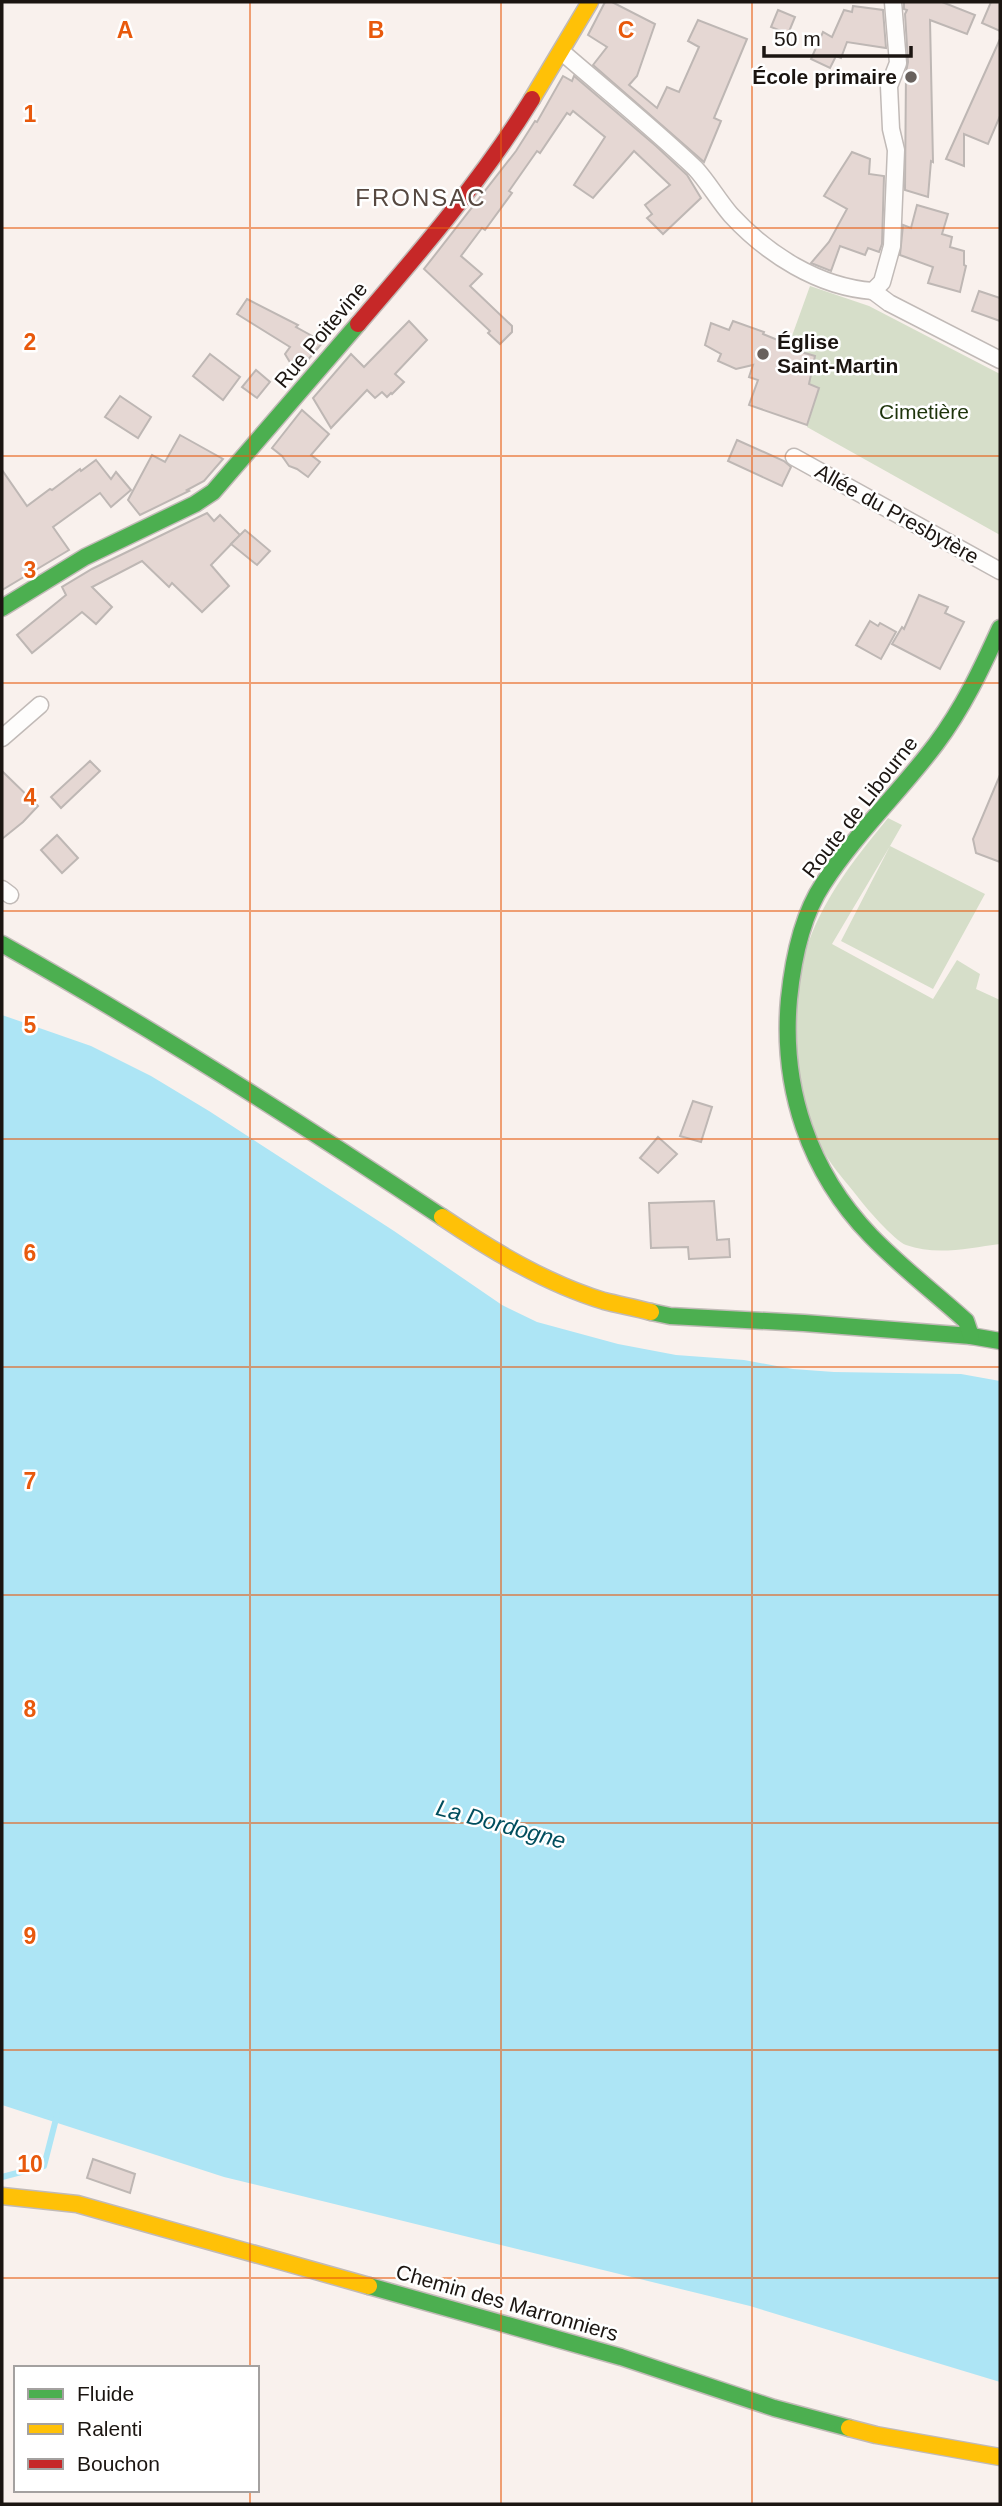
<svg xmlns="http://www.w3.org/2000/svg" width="1002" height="2506" font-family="Arial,sans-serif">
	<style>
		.green { fill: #d6dec9 }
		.water { fill: #ade5f5 }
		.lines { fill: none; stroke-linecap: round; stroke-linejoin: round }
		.stream { stroke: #ade5f5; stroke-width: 6 }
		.building { fill: #e5d7d3; stroke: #beb7b4; stroke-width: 2 }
		.street-casing { stroke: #c1bab7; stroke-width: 19 }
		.fast-casing { stroke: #c1bab7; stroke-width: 19 }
		.slow-casing { stroke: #c1bab7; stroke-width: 19 }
		.jam-casing { stroke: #c1bab7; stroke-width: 19 }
		.street { stroke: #fefdfc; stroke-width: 16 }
		.fast { stroke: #4caf50; stroke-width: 16 }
		.slow { stroke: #ffc107; stroke-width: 16 }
		.jam { stroke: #c62828; stroke-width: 16 }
		.grid { fill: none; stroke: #e8590c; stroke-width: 2; stroke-opacity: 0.55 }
		.poi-dot { fill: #69625e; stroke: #fff; stroke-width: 2.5 }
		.labels { text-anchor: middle; stroke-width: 5; stroke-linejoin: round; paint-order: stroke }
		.poi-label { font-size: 21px; font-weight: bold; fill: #1b1511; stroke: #fff; text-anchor: end }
		.street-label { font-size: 21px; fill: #1b1511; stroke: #fff }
		.park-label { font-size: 21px; fill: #1e340b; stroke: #fff }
		.water-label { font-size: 23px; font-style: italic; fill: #004e5e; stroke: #fff }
		.quarter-label { font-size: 24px; letter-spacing: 2px; fill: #564840; stroke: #fff }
		.grid-label { font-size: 23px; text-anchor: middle; font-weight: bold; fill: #e8590c; stroke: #fff; stroke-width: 5; stroke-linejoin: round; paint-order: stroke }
	</style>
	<rect width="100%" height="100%" fill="#f9f1ed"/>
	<!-- green -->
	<g class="green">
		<polygon points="810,286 869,306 1000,374 1000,535 807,427 819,388 806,383 812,357 788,347"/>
		<path d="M888,818l14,7 -12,21 95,48 -52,95 -92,-48 49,-95 -58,98 101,55 24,-39 23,14 -4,15 24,11v244c-31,4 -64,12 -94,1 -11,-4 -41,-38 -49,-49 -10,-13 -23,-27 -32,-42 -34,-62 -40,-155 -13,-221 19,-45 46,-78 76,-115z"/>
	</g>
	<!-- water -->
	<polygon class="water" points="2,1015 91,1046 151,1076 209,1111 394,1231 502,1305 537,1322 618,1344 676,1355 744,1360 793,1369 834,1372 961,1374 1000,1381 1000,2382 750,2306 224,2177 2,2105"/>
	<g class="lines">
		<!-- stream -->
		<polyline class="stream" points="2,2177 44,2166 57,2115"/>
	</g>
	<!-- building -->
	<g class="building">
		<polygon points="605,2 612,2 655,24 637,76 629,85 657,108 667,87 679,92 699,47 688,41 698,20 747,39 714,118 721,121 704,162 593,65 607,47 588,35"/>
		<polygon points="904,2 942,2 975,15 967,34 930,20 933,162 931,161 928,197 905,190 906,72 908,62 905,14 907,10 904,9"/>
		<polygon points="991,2 1000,2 1000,31 982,23"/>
		<polygon points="853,6 883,10 886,48 847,42 841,58 836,56 830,68 811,59 823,32 832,37 844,10 852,12"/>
		<polygon points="778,10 795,17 788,34 771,27"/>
		<polygon points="1000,39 1000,116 988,144 964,134 964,166 946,159"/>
		<polygon points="563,76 572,81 574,76 656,146 687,175 701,198 663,234 647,218 652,214 645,205 670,185 634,151 593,198 574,185 605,137 573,111 570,115 567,113 540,153 537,151 509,191 512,193 485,230 482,228 461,256 482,274 470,286 512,326 512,332 500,344 488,333 490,331 424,269 516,151 535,121 537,122"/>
		<polygon points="852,152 870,159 869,174 884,176 882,244 879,252 868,248 865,255 840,246 831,271 811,263 829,242 847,209 824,196"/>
		<polygon points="917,205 948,214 942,234 952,237 950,247 964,251 964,265 966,266 960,292 928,283 933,267 900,255 903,225 911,228"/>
		<polygon points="979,291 1000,298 1000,321 972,311"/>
		<polygon points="247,299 298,325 296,327 323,342 301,368 291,364 285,354 290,347 237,314"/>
		<polygon points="409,321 427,340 395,374 404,382 392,394 391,393 387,397 382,392 375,398 367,390 331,428 313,398 351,354 364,367"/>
		<polygon points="733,321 764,332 763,334 780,341 790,343 788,348 815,356 809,384 819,388 807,425 749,405 758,380 749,377 753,365 736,369 718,361 721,354 705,345 711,323 729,330"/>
		<polygon points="210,354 240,377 223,400 193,376"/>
		<polygon points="256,370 270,382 257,398 242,387"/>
		<polygon points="120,396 151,417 138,438 105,417"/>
		<polygon points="302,410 329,434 311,455 320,462 308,477 297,469 289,466 282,456 272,448"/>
		<polygon points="180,435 223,459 204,481 187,490 189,491 140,515 128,500 152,455 165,462"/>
		<polygon points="737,440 784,461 791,467 782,486 728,461"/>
		<polygon points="96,460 111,479 116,472 131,490 111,507 100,493 53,527 69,550 2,590 2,470 27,506 50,489 52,490 80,469 81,471"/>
		<polygon points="207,513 214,521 220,515 240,535 211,565 229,586 202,612 172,583 169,587 142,561 92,587 112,607 96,624 82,612 32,653 17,635 66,595 62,587 92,569"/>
		<polygon points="245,530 270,551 257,565 231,544"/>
		<polygon points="919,595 948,607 945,613 964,622 940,669 892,644 902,627 904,629"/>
		<polygon points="870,621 878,626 880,623 896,632 881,659 856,645"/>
		<polygon points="90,761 100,771 61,808 51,797"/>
		<polygon points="2,771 38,806 23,822 2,839"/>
		<polygon points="1000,775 1000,862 976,853 973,839"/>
		<polygon points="57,835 78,858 62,873 41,850"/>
		<polygon points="693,1101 712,1107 701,1142 680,1136"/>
		<polygon points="658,1137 677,1154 658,1173 640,1158"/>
		<polygon points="714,1201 717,1240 729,1239 730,1257 689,1259 688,1247 651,1248 649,1203"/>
		<polygon points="93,2159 135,2174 130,2193 87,2178"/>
	</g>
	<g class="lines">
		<!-- street casing -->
		<g class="street-casing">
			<g id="street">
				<path d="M562,52c44,38 91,76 133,116 13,14 23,32 36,47 36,39 87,72 142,76l9,-9 10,-36 4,-96 -5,-21 -2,-43 9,-23 -5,-61"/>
				<polyline points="873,291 889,303 1000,360"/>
				<polyline points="794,457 1000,571"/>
				<polyline points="2,738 40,705"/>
				<polyline points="2,889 10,895"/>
			</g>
		</g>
		<!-- fast casing -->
		<g class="fast-casing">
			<g id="fast">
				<polyline points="2,608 85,557 195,504 213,492 358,324"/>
				<path d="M2,944c151,85 296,177 440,273"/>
				<polyline points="651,1312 670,1316 804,1323 971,1336 1000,1341"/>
				<path d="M971,1336l-5,-15c-31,-28 -65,-54 -95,-85 -62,-64 -90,-148 -82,-237 4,-39 12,-82 34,-115 33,-51 77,-92 113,-140 27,-36 46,-76 64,-116"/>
				<polyline points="369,2286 621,2357 774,2408 849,2428"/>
			</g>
		</g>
		<!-- slow casing -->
		<g class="slow-casing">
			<g id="slow">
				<polyline points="532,99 590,2"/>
				<path d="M442,1217c49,33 105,67 162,84 16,4 32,7 47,11"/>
				<polyline points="2,2196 77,2204 369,2286"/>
				<polyline points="849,2428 876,2435 1000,2457"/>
			</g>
		</g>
		<!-- jam casing -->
		<g class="jam-casing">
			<path id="jam" d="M358,324c62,-72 124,-144 174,-225"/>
		</g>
		<!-- street -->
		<use href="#street" class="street"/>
		<!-- fast -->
		<use href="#fast" class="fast"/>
		<!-- slow -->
		<use href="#slow" class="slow"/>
		<!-- jam -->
		<use href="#jam" class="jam"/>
	</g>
	<!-- grid -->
	<path class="grid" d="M250,2v2366M501,2v2502M752,2v2502M2,228h998M2,456h998M2,683h998M2,911h998M2,1139h998M2,1367h998M2,1595h998M2,1823h998M2,2050h998M2,2278h998M250,2490v14"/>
	<!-- markers -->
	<g class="poi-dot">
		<circle cx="911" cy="77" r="7"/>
		<circle cx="763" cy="354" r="7"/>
	</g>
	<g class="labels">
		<!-- poi labels -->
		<g class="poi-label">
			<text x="897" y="84">École primaire</text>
			<text x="777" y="349" text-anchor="start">Église<tspan x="777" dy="24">Saint-Martin</tspan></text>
		</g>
		<!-- street labels -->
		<g class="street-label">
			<text transform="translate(321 335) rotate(-50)" y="7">Rue Poitevine</text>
			<text transform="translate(897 514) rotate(29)" y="7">Allée du Presbytère</text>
			<text transform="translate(860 807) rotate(-52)" y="7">Route de Libourne</text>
			<text transform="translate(507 2303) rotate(16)" y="7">Chemin des Marronniers</text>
		</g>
		<!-- park labels -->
		<g class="park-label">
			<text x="924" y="419">Cimetière</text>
		</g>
		<!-- water labels -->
		<g class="water-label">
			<text transform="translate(501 1824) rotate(15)" y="8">La Dordogne</text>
		</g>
		<!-- quarter labels -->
		<g class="quarter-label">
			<text x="421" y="206">FRONSAC</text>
		</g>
	</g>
	<g class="grid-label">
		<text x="125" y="38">A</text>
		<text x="376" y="38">B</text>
		<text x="626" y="38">C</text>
		<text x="30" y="122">1</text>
		<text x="30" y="350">2</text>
		<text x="30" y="578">3</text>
		<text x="30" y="805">4</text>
		<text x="30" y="1033">5</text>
		<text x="30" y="1261">6</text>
		<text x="30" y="1489">7</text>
		<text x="30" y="1717">8</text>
		<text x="30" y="1944">9</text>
		<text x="30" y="2172">10</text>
	</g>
	<!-- border -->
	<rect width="1002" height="2506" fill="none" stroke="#1b1511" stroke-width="7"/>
	<!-- legend -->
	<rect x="14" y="2366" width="245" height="126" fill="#ffffff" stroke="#a4a1a0" stroke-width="2"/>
	<rect x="28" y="2389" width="35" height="10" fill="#4caf50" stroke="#a4a1a0" stroke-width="2"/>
	<text x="77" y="2401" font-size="21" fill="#1b1511">Fluide</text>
	<rect x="28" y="2424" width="35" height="10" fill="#ffc107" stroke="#a4a1a0" stroke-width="2"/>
	<text x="77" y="2436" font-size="21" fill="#1b1511">Ralenti</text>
	<rect x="28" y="2459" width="35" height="10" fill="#c62828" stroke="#a4a1a0" stroke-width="2"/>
	<text x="77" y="2471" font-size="21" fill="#1b1511">Bouchon</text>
	<!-- scale -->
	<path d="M764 46v10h147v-10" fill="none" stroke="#1b1511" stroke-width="3.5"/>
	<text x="774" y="46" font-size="21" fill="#1b1511" stroke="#ffffff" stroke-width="5" paint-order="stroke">50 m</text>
</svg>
